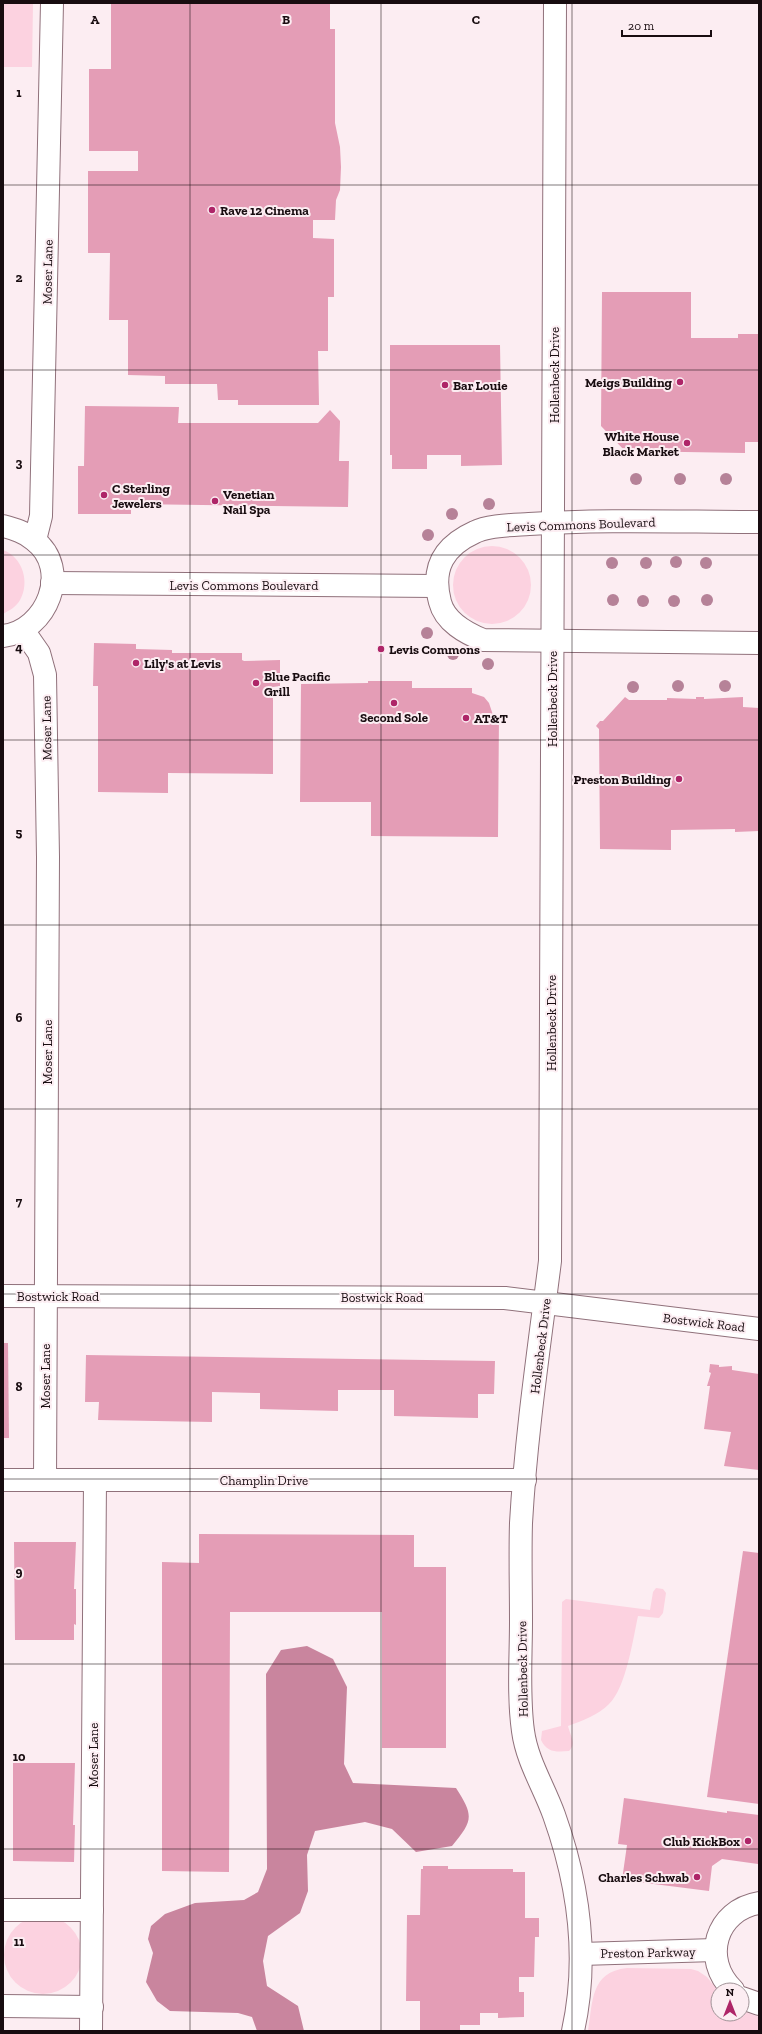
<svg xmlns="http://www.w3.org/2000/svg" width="762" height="2034" font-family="'Zilla Slab',serif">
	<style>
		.green { fill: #fcd2e0 }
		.water { fill: #c9859e }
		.building { fill: #e49db6 }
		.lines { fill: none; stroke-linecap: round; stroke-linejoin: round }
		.minor-casing { stroke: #90717b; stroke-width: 24 }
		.minor { stroke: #fff; stroke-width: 22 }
		.tree { fill: #b68298 }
		.grid { fill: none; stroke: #180c10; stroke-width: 1; stroke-opacity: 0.55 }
		.poi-dot { fill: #ae2568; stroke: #fcedf2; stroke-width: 1.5 }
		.labels { text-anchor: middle; stroke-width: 4; stroke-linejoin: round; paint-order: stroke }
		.poi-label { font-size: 13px; font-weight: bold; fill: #180c10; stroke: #fcedf2; text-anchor: start }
		.street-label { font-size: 13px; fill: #180c10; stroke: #fcedf2 }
		.grid-label { font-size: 13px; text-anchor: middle; font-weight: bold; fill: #180c10; stroke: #fcedf2; stroke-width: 4; stroke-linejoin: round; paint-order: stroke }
	</style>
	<rect width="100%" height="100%" fill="#fcedf2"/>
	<!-- green -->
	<g class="green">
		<polygon points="3,3 33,3 32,67 3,67"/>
		<circle cx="492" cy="585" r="39"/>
		<path d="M3,550c20,7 27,33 17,50 -4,7 -10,10 -17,14z"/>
		<path d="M656,1588l7,1 3,4 -3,20 -4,5 -21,-2c-5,23 -12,72 -29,88 -11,11 -27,17 -41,22 2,9 9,18 1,25 -12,1 -22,2 -28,-11l1,-9 19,-5 1,-124 4,-3 84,11 3,-18z"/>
		<circle cx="43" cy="1955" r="39"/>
		<path d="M627,1968l64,1 7,2 9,6 11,14v23h24v-3l17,6v14h-171c5,-29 2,-59 39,-63z"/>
	</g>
	<!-- water -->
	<path class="water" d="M307,1646l26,13 14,28 -3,77 9,19 103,5c19,29 16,33 -4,58l-36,6 -24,-23 -27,-7 -50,9 -8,24 1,36 -8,22 -32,23 -5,25 4,25 31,20 6,25h-47l-5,-14 -14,-4 -68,-2 -13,-10 -11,-19 7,-29 -5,-14 3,-13 14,-12 30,-11 49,-3 14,-8 9,-23 -1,-195 15,-24z"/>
	<!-- building -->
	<g class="building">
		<polygon points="330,3 330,29 335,29 335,123 340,147 341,167 340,190 336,200 335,220 313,220 313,238 334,239 334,297 328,297 328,351 318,351 319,405 238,405 238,400 218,400 217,384 165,384 165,376 128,375 128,320 109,320 110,253 88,253 88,171 138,171 138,151 89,151 89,69 111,69 111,4"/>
		<polygon points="602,292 691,292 691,338 738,338 738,334 759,334 759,442 745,442 745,453 625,451 601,426"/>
		<polygon points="390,345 500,345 502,465 461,466 461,455 427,455 427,469 392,469 392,455 390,455"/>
		<polygon points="85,406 179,407 178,423 318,423 330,410 340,421 339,461 349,461 348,507 131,504 131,514 78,514 78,466 84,466"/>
		<polygon points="94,643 136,644 136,649 172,650 172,653 242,653 242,660 244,661 280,660 280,686 273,687 273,774 168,773 168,793 98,792 98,686 93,686"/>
		<polygon points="368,681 412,681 412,688 472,688 472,693 484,697 489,703 493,715 499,715 498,837 371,836 371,802 300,802 301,684 368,683"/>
		<polygon points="625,697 629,700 667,700 667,698 696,699 696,697 704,697 704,699 743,697 743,707 759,708 759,831 735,832 735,829 671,830 671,850 600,849 599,729 596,726 600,721 603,721"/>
		<polygon points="3,1343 8,1343 9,1438 3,1438"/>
		<polygon points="86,1355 495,1361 494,1394 478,1394 478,1418 394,1416 394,1390 338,1390 338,1411 260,1409 260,1393 212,1392 212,1422 98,1420 99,1402 85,1402"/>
		<polygon points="710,1364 719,1365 719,1367 732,1366 732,1370 759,1374 759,1470 724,1466 731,1432 704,1429 710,1386 707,1386 711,1373 709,1372"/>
		<polygon points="199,1534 414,1535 414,1567 446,1567 446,1748 382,1748 382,1612 230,1612 229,1872 162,1871 162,1562 199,1563"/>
		<polygon points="14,1542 76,1542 74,1589 76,1589 76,1625 74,1624 74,1640 15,1640"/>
		<polygon points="743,1551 759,1553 759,1804 707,1797"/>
		<polygon points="13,1763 75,1763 73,1825 75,1825 74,1862 13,1861"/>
		<polygon points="624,1798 727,1813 727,1811 759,1815 758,1864 722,1859 712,1866 709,1891 622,1880 627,1845 618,1844"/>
		<polygon points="423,1866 448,1866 448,1869 513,1869 513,1872 525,1872 525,1918 539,1918 539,1937 535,1937 534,1977 519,1977 519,1992 524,1992 524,2017 498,2018 498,2013 480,2013 480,2025 460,2025 460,2031 420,2031 420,2001 406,2001 407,1915 420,1915 421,1869 423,1869"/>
	</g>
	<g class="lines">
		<!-- minor casing -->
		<g class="minor-casing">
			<g id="minor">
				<path d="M555,3l-5,1258c-11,87 -24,174 -29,262 -1,32 0,65 0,98 0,36 -3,74 2,110 4,30 21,56 31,84 25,70 35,143 19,216"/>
				<path d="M759,522c-76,0 -154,-3 -230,2 -15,1 -41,1 -54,8 -31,14 -44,36 -35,70 5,20 26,31 43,38l276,3"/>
				<path d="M3,526c11,3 22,6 31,14 38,29 13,91 -31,96"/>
				<polyline points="35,540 41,516 52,3"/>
				<polyline points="52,583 436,586"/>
				<polyline points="23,630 39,653 45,675 48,857 45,1480"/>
				<polyline points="3,1296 505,1298 759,1329"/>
				<polyline points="3,1480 525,1480"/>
				<polyline points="3,1910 92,1910"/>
				<polyline points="581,1954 715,1950"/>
				<path d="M733,1990c-32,-31 -17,-80 26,-87"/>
				<polyline points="742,1998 759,2004"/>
				<polyline points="3,2006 92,2007"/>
				<polyline points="91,2031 95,1480"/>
			</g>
		</g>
		<!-- minor -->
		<use href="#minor" class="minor"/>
	</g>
	<!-- trees -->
	<g class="tree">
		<circle cx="636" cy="479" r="6"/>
		<circle cx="680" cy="479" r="6"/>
		<circle cx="726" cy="479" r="6"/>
		<circle cx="489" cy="504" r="6"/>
		<circle cx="452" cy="514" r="6"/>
		<circle cx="428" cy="535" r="6"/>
		<circle cx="676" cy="562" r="6"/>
		<circle cx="612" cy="563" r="6"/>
		<circle cx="646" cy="563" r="6"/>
		<circle cx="706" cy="563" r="6"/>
		<circle cx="613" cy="600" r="6"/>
		<circle cx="707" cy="600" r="6"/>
		<circle cx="643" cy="601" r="6"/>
		<circle cx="674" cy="601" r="6"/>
		<circle cx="427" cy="633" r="6"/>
		<circle cx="453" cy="654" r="6"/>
		<circle cx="488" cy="664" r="6"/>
		<circle cx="678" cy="686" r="6"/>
		<circle cx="725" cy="686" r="6"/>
		<circle cx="633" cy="687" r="6"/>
	</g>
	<!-- grid -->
	<path class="grid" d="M190,3v2028M381,3v2028M572,3v2028M3,185h756M3,370h756M3,555h756M3,740h756M3,925h756M3,1109h756M3,1294h756M3,1479h756M3,1664h756M3,1849h756"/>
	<!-- markers -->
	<g class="poi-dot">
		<circle cx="212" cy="210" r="4"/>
		<circle cx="680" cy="382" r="4"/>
		<circle cx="445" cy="385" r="4"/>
		<circle cx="687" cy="443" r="4"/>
		<circle cx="104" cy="495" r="4"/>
		<circle cx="215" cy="501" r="4"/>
		<circle cx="381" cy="649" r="4"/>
		<circle cx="136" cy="663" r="4"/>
		<circle cx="256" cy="683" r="4"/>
		<circle cx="394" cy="703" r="4"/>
		<circle cx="466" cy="718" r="4"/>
		<circle cx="679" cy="779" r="4"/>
		<circle cx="748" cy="1841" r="4"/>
		<circle cx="697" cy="1877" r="4"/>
	</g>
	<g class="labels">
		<!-- poi labels -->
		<g class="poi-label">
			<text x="220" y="215">Rave 12 Cinema</text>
			<text x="672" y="387" text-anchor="end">Meigs Building</text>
			<text x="453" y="390">Bar Louie</text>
			<text x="679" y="441" text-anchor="end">White House<tspan x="679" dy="15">Black Market</tspan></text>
			<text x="112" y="493">C Sterling<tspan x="112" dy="15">Jewelers</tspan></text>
			<text x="223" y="499">Venetian<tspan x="223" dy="15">Nail Spa</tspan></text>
			<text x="389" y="654">Levis Commons</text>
			<text x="144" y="668">Lily's at Levis</text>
			<text x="264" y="681">Blue Pacific<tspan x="264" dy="15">Grill</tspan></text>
			<text x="394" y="722" text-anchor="middle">Second Sole</text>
			<text x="474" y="723">AT&amp;T</text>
			<text x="671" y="784" text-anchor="end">Preston Building</text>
			<text x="740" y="1846" text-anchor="end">Club KickBox</text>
			<text x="689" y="1882" text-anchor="end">Charles Schwab</text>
		</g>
		<!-- street labels -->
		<g class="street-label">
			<text transform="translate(47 272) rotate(-89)" y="5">Moser Lane</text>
			<text transform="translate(554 375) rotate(-90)" y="5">Hollenbeck Drive</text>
			<text transform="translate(581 524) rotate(-2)" y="5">Levis Commons Boulevard</text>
			<text x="244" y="590">Levis Commons Boulevard</text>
			<text transform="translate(552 699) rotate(-90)" y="5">Hollenbeck Drive</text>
			<text transform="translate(46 728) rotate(-91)" y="5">Moser Lane</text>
			<text transform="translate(551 1023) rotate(-90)" y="5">Hollenbeck Drive</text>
			<text transform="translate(47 1052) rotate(-90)" y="5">Moser Lane</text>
			<text x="58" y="1301">Bostwick Road</text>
			<text x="382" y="1302">Bostwick Road</text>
			<text transform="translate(704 1322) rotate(7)" y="5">Bostwick Road</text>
			<text transform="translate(540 1346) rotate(-83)" y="5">Hollenbeck Drive</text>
			<text transform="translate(45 1376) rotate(-90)" y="5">Moser Lane</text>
			<text x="264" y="1485">Champlin Drive</text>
			<text transform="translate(522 1669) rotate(-91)" y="5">Hollenbeck Drive</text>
			<text transform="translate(93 1755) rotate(-90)" y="5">Moser Lane</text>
			<text transform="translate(648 1952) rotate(-1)" y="5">Preston Parkway</text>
		</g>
	</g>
	<g class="grid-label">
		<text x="95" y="24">A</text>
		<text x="286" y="24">B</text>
		<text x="476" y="24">C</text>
		<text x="19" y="97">1</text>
		<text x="19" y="282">2</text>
		<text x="19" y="467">3</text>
		<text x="19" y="652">4</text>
		<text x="19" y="837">5</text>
		<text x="19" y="1022">6</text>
		<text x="19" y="1206">7</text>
		<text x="19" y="1391">8</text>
		<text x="19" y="1576">9</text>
		<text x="19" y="1761">10</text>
		<text x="19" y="1946">11</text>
	</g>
	<!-- border -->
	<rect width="762" height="2034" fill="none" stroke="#180c10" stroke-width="8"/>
	<!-- north arrow -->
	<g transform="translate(730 2002)"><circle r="19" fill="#fcedf2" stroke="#a19398"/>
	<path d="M0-3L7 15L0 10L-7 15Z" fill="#ae2568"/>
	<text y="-6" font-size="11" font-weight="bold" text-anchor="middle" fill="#180c10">N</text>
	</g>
	<!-- scale -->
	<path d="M622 30v6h89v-6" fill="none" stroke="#180c10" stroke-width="2"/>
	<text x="628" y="30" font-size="12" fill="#180c10" stroke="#fcedf2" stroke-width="3" paint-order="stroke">20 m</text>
</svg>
